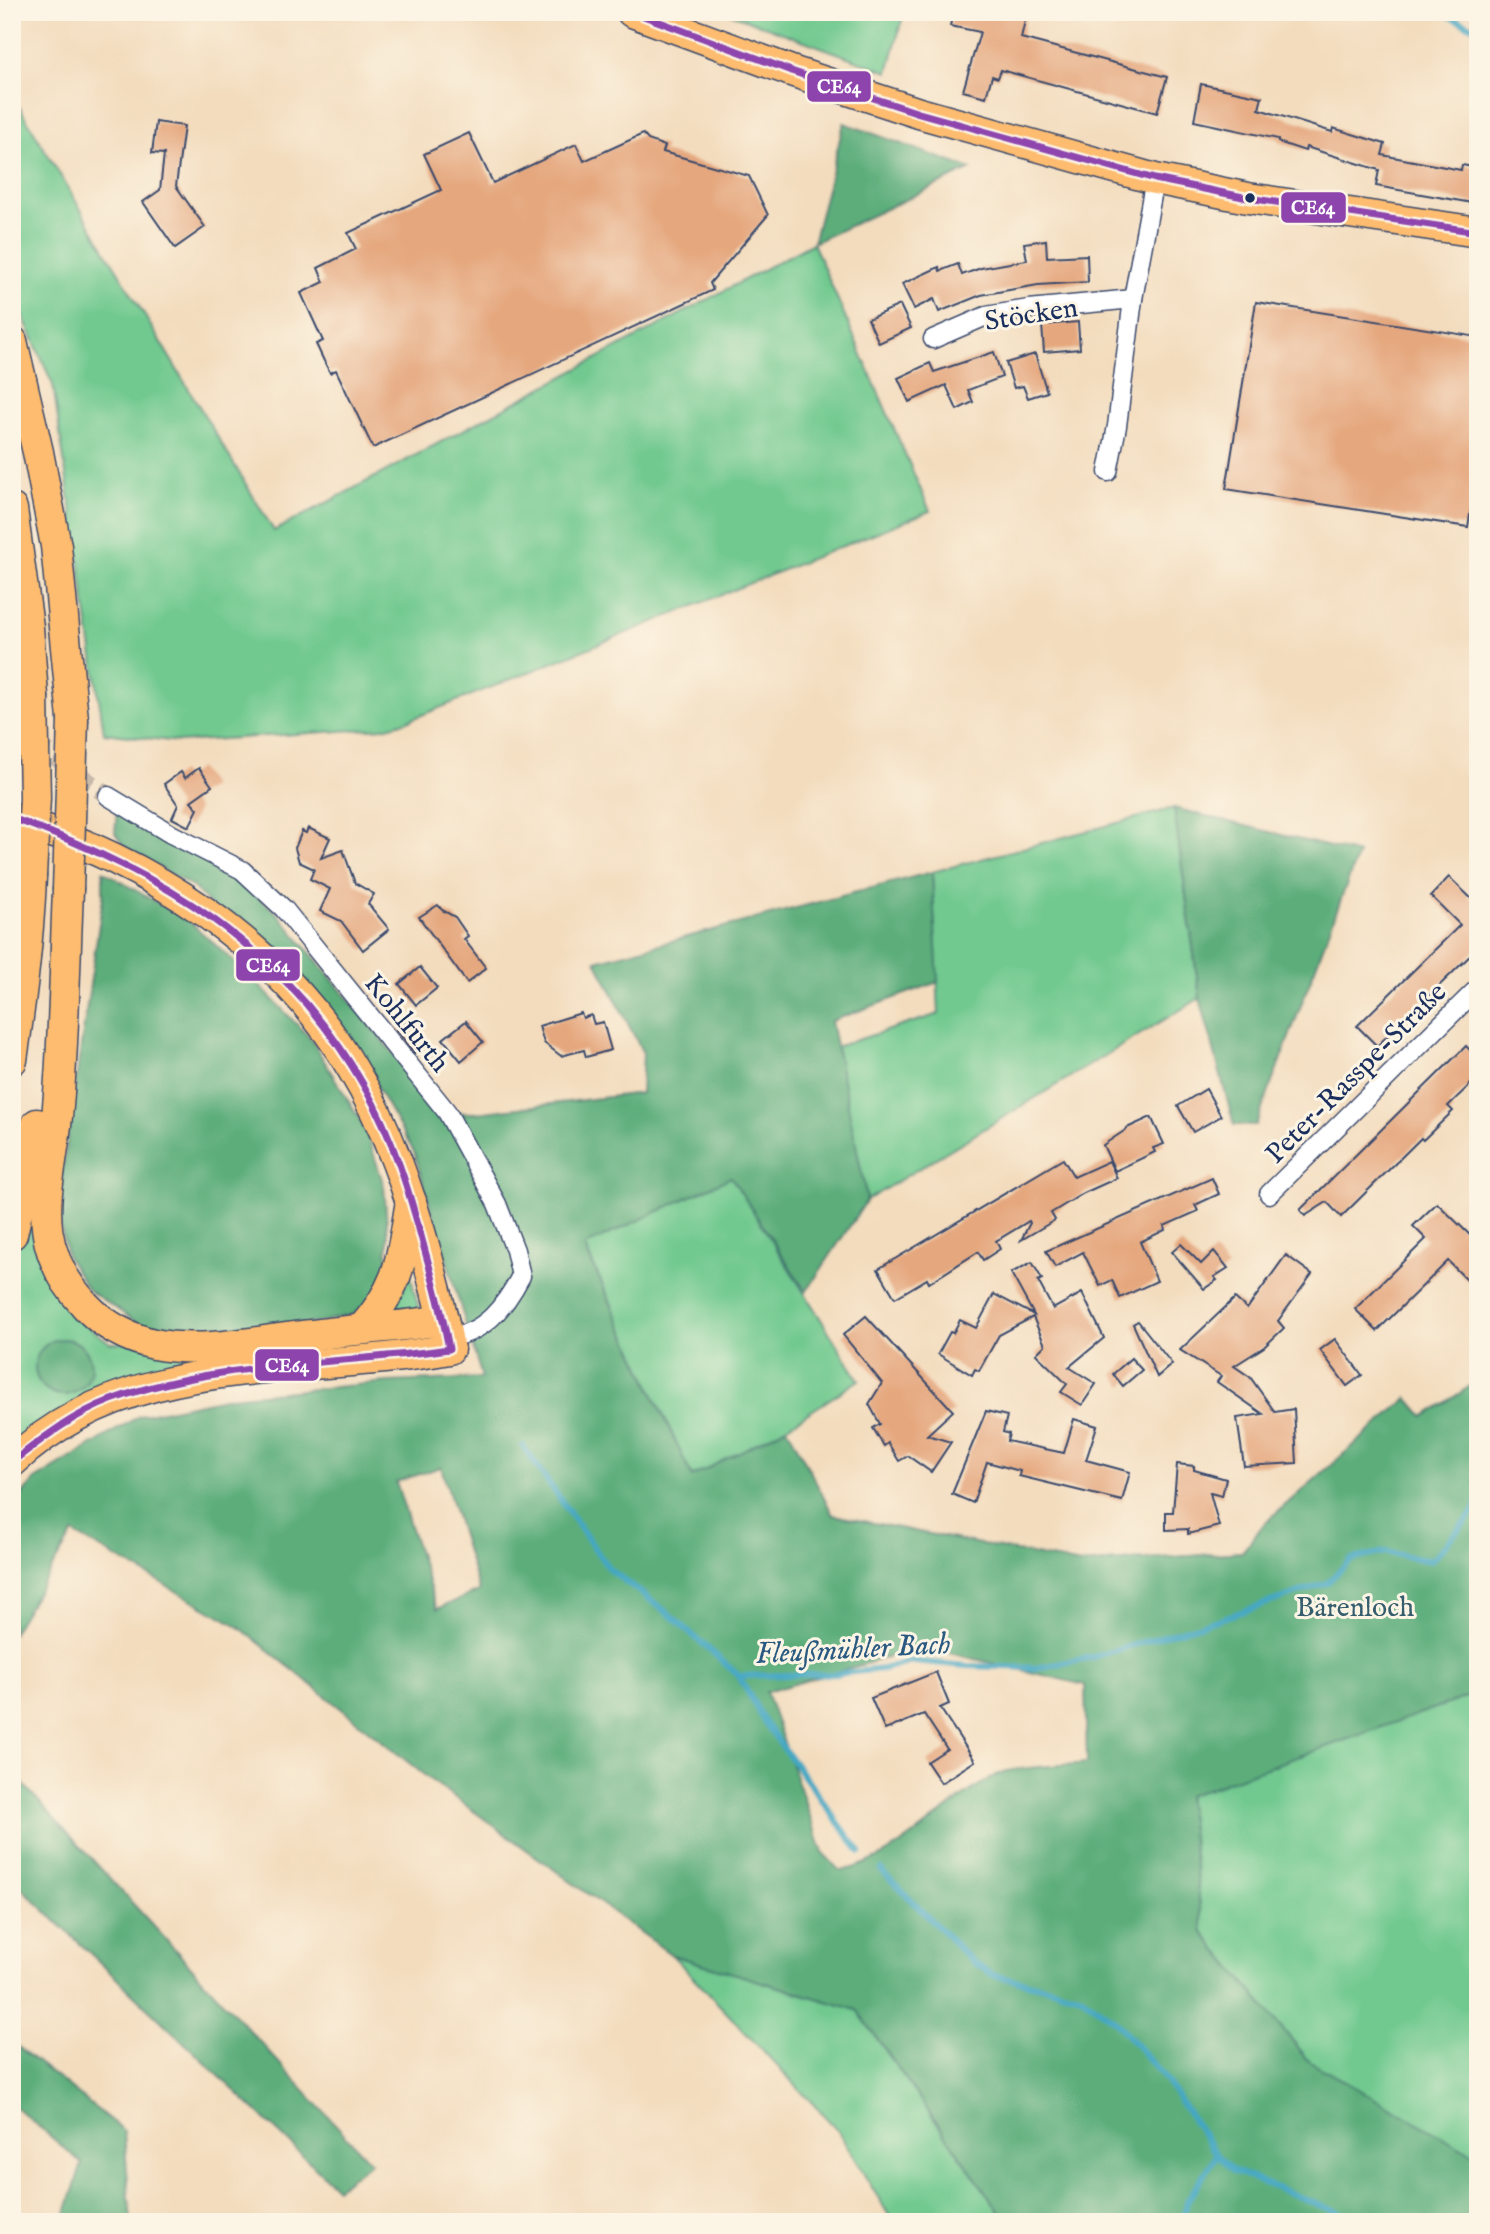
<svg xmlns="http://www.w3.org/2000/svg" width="1490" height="2234" font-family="'IM FELL English',serif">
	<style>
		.green { fill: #71c98f; stroke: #467c76; stroke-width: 2 }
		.forest { fill: #5cad7a; stroke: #3c6e6c; stroke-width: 2; fill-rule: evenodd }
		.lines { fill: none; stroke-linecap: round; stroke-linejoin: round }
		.stream { stroke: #44a7c3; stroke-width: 6 }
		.building { fill: #e5a77e }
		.minor-tunnel { stroke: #c8b9aa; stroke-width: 18; stroke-dasharray: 18 9; stroke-linecap: butt }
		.minor-casing { stroke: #3b496c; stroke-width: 21 }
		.primary-casing { stroke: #3b496c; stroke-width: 33 }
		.trunk-casing { stroke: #3b496c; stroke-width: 33 }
		.minor { stroke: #fff; stroke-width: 18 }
		.primary { stroke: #fdbc6f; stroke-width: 30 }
		.trunk { stroke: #fdbc6f; stroke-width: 30 }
		.trunk-bridge-casing { stroke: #3b496c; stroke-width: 33; stroke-linecap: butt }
		.trunk-bridge { stroke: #fdbc6f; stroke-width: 30 }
		.bus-1-casing { stroke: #fcf5e5; stroke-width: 12 }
		.bus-1 { stroke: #8e44ad; stroke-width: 7 }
		.bus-dot { fill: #1b2f5e; stroke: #fcf5e5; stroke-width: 2.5 }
		.labels { text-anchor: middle; stroke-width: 6; stroke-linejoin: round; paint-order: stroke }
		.street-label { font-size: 28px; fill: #1b2f5e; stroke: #fcf5e5 }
		.park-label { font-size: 28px; fill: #355d6d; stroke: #fcf5e5 }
		.water-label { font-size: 30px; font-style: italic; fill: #295981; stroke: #fcf5e5 }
		.line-badge { stroke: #fcf5e5; stroke-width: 2.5 }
		.badge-label { font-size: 19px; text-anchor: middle; font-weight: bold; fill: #fff }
	</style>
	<rect width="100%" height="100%" fill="#fcf5e5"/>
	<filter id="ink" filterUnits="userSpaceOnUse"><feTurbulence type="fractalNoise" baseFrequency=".0143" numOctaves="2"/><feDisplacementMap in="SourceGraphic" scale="14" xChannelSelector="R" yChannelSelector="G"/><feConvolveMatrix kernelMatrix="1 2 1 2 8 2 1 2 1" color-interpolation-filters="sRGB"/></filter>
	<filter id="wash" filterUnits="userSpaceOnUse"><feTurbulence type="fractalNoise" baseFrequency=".00686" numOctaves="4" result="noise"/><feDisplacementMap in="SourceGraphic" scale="28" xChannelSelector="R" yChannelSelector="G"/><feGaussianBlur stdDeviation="1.57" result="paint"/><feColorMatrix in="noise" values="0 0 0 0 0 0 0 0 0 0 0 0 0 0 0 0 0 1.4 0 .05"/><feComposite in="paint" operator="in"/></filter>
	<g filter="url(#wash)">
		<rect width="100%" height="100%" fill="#f3dcbd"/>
		<!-- green -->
		<g class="green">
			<polygon points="726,12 904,12 888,72"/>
			<polygon points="12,95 274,531 813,243 930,511 402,723 383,728 179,742 104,733 53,385 12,291"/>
			<polygon points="1174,808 1200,998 867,1200 835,1047 939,1014 932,872"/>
			<polygon points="731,1176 859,1380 787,1427 692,1477 584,1245"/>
			<polygon points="38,1180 42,1255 59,1299 79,1319 110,1343 415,1333 415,1341 136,1376 100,1387 26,1432 12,1443 12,1261"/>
			<polygon points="410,1274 420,1314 391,1316"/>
			<polygon points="1478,1381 1478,2157 1310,2062 1203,1933 1187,1795 1081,1564 1242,1552 1265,1523 1408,1398 1424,1417"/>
			<polygon points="672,1955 857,2010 1007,2222 893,2222 836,2128"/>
		</g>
		<!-- forest -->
		<g class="forest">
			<polygon points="844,123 971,169 813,243"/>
			<polygon points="1174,808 1358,854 1256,1125 1234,1125 1200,998"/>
			<path d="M117,809l114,65 48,41 137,166 17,31 43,1 165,-20 2,-40 -47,-92 336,-89 6,110 -107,39 36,179 -61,92 -75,-115 -147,69 108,231 95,-50 46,88 248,49 161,-12 23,-29 143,-125 16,19 54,-36v312l-291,103 16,137 107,129 168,95v65h-471l-150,-212 -185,-55 -244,-177 -190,-152 -165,-93 -61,101v-128l23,-26 104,-64 90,-19 158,-15 95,-4 -68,-226 -52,-91 -168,-173 -70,-42 -9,-13zM441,1467l38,124 -42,18 -41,-127zM924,1647l161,38 2,78c-19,2 -72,4 -86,10 -57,27 -98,87 -161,98l-17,-18 -57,-161z"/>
			<polygon points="103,871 190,922 249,975 311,1039 366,1130 384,1186 388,1236 387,1266 376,1293 354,1314 317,1323 173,1332 138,1323 88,1290 67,1257 57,1208 103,897"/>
			<circle cx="63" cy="1367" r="28"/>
			<polygon points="12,1772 371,2163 337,2188 12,1879"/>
			<polygon points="12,2042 124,2131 131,2222 63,2222 82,2163 12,2104"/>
		</g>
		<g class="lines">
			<!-- stream -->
			<g class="stream">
				<polyline points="1440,12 1478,29"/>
				<polyline points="1478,1445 1478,1444"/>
				<polyline points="523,1446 609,1569 668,1613 739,1676 835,1674 883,1669 911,1661 967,1666 1036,1668 1093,1657 1220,1619 1327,1583 1350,1560 1385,1552 1431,1561 1477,1508 1478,1494"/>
				<polyline points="739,1676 765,1723 860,1852"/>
				<polyline points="881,1870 974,1963 993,1975 1079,1995 1115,2021 1160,2072 1217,2155 1187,2201 1184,2222"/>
				<polyline points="1217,2155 1234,2171 1324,2207 1368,2222"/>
			</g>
		</g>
		<g id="blocks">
			<!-- building -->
			<g class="building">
				<polygon points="953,12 1027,12 1021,38 1167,77 1157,113 1001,70 998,78 992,76 986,97 963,91 980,32 950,26"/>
				<polygon points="1201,84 1262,97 1259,109 1332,132 1333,128 1385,144 1382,155 1461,170 1462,165 1478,168 1478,204 1376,186 1379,170 1306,147 1305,151 1278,142 1278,139 1194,121"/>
				<polygon points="156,122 184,126 176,186 205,227 175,248 143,202 160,190 164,154 152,153"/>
				<polygon points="469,133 493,183 576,144 584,161 643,134 648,140 665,146 663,152 749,176 768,215 710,283 713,290 373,448 336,370 330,373 324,361 316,344 323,341 301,293 324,282 318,268 356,249 348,233 441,190 424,154"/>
				<polygon points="1046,240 1047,257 1087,255 1088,282 1038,285 981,295 939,312 934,299 914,309 902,284 939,267 940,271 958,264 962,275 981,268 1027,260 1024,243"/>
				<polygon points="1256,302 1478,337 1478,466 1468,527 1226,489"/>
				<polygon points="900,305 911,328 879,343 868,319"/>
				<polygon points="1078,322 1080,349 1044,352 1042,325"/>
				<polygon points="994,352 1002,377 968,390 973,402 957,410 946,385 909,402 898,378 930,363 934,372"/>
				<polygon points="1035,354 1047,392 1028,398 1023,386 1014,388 1006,363"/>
				<polygon points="199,768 212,786 191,801 198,809 189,827 172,818 178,805 164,784 181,772 185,778"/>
				<polygon points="308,828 330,838 321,858 343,850 355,883 374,894 368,904 389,929 363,950 341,921 320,911 330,889 310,879 314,869 299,862 295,848 302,831 306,833"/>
				<polygon points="1449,877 1478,905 1478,948 1377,1046 1357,1026 1460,925 1431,896"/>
				<polygon points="438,905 442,910 455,917 468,936 464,939 486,968 467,983 419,917"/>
				<polygon points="420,967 437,988 416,1005 399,984"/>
				<polygon points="581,1013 583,1018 591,1015 594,1024 603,1022 611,1050 586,1057 584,1050 561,1056 544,1043 539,1026"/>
				<polygon points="410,1019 428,1043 414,1053 396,1029"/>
				<polygon points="466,1021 483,1042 461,1061 443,1039"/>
				<polygon points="1466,1046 1478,1058 1478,1077 1448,1106 1453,1111 1423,1140 1421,1138 1341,1217 1327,1202 1305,1216 1300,1210"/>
				<polygon points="1206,1089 1221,1116 1193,1132 1178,1106"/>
				<polygon points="1151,1117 1164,1144 1153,1148 1155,1152 1115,1171 1103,1145 1127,1129 1127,1128"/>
				<polygon points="1063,1159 1074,1177 1109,1161 1117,1178 1084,1193 1051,1213 1055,1220 1021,1240 1030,1223 1029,1221 996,1241 1000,1249 983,1260 978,1252 929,1283 927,1279 895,1298 878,1269"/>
				<polygon points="1212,1178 1219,1194 1195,1205 1198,1211 1164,1226 1165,1230 1140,1242 1157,1281 1120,1298 1112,1280 1100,1286 1083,1252 1055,1267 1046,1251"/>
				<polygon points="1437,1203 1478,1243 1478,1270 1467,1280 1448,1261 1377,1331 1355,1309 1426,1239 1413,1226"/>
				<polygon points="1181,1244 1201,1264 1214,1251 1228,1268 1214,1277 1217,1280 1204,1289 1172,1252"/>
				<polygon points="1286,1255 1312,1274 1278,1321 1284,1328 1264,1347 1234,1366 1250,1377 1275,1412 1294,1409 1297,1463 1244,1466 1237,1418 1263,1414 1217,1382 1221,1376 1180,1350 1235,1298 1247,1309"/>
				<polygon points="1032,1262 1042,1279 1038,1281 1053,1309 1082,1293 1104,1338 1069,1367 1096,1384 1082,1405 1061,1392 1067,1384 1036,1354 1045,1345 1033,1317 999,1335 979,1371 975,1369 972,1375 938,1354 950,1332 953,1333 960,1320 976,1328 994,1294 1034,1315 1011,1273"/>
				<polygon points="866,1316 953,1411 927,1435 951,1442 931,1472 908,1456 899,1461 888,1443 884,1446 873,1428 880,1424 869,1404 882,1383 843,1335"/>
				<polygon points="1138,1321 1172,1364 1157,1377 1133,1324"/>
				<polygon points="1335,1339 1362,1375 1347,1386 1320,1350"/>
				<polygon points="1131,1358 1142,1370 1123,1386 1113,1374"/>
				<polygon points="986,1411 1007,1416 1003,1432 1009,1434 1007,1441 1064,1453 1074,1419 1097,1426 1086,1460 1130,1472 1122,1501 1019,1476 1020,1471 987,1462 973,1503 952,1494"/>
				<polygon points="1177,1464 1194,1466 1194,1470 1226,1479 1222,1496 1210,1493 1219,1526 1188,1534 1188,1529 1166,1530 1166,1512 1173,1512"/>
				<polygon points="936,1672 949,1704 940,1708 975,1761 941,1783 927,1762 947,1749 924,1714 885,1730 871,1698"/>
			</g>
		</g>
	</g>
	<g filter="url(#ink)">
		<use href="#blocks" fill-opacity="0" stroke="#3b496c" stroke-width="2"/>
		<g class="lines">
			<!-- minor-tunnel -->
			<polyline class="minor-tunnel" points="12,725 108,796"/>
			<!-- minor casing -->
			<g class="minor-casing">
				<g id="minor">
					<polyline points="933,339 986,316 1029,309 1133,299"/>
					<polyline points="1108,472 1117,426 1133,299 1155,179"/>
					<path d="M108,796l63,38 71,36 42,39 163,203 50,92 18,46 6,26c-16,30 -37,59 -74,61"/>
					<polyline points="1269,1194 1478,988"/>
				</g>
			</g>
			<!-- primary casing -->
			<g class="primary-casing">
				<g id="primary">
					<polyline points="632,12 794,72 919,113 1155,179 1248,198 1478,232"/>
					<path d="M12,818c136,43 266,125 340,250 36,59 58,126 76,192 7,28 15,55 20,83"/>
				</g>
			</g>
			<!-- trunk casing -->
			<g class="trunk-casing">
				<g id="trunk">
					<polyline points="12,341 38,452 56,546 73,719"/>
					<polyline points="12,509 28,627 33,696"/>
					<path d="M68,890c-3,71 -4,144 -10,216 -6,78 -35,134 28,200 18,19 42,32 68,38 51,10 107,-4 158,-9 44,-6 88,-8 131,-15"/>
					<path d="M12,1060c9,-61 17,-122 19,-184"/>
					<polyline points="12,1234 37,1124"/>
					<path d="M362,1329c40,-46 39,-71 49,-128"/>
					<path d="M12,1462c120,-114 287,-85 437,-113"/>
				</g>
			</g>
			<!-- minor -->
			<use href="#minor" class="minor"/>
			<!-- primary -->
			<use href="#primary" class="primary"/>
			<!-- trunk -->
			<use href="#trunk" class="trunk"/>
			<!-- trunk-bridge casing -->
			<g class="trunk-bridge-casing">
				<g id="trunk-bridge">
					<polyline points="31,876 35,798 33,696"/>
					<polyline points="68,890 73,719"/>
				</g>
			</g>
			<!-- trunk-bridge -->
			<use href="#trunk-bridge" class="trunk-bridge"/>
			<!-- bus-1 casing -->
			<g class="bus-1-casing">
				<g id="bus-1">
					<polyline points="633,12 794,72 919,113 1155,179 1248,198 1478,232"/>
					<path d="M12,818c147,52 273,129 352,268 29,51 46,108 61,165 9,32 18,65 24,98 -110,16 -233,12 -338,51 -37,14 -68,38 -99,62"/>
				</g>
			</g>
			<!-- bus-1 -->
			<use href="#bus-1" class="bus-1"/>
		</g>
	</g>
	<!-- markers -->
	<circle class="bus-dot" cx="1250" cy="198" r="6"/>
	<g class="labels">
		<!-- street labels -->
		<g class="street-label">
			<text transform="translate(1031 313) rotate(-9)" y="10">Stöcken</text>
			<text transform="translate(408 1022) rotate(51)" y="10">Kohlfurth</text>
			<text transform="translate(1355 1072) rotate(-45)" y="10">Peter-Rasspe-Straße</text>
		</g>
		<!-- park labels -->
		<g class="park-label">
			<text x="1355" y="1616">Bärenloch</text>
		</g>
		<!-- water labels -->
		<g class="water-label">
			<text transform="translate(853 1648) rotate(-3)" y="10">Fleußmühler Bach</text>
		</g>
	</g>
	<g class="line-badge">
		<rect x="806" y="70" width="66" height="33" rx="7" fill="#8e44ad"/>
		<rect x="1280" y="191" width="67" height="33" rx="7" fill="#8e44ad"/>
		<rect x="235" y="948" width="66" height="34" rx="7" fill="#8e44ad"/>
		<rect x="254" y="1348" width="66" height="34" rx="7" fill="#8e44ad"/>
	</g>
	<g class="badge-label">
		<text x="839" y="93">CE64</text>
		<text x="1313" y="214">CE64</text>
		<text x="268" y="972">CE64</text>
		<text x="287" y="1372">CE64</text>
	</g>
	<!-- margin -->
	<rect width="1490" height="2234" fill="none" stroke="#fcf5e5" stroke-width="42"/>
</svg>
